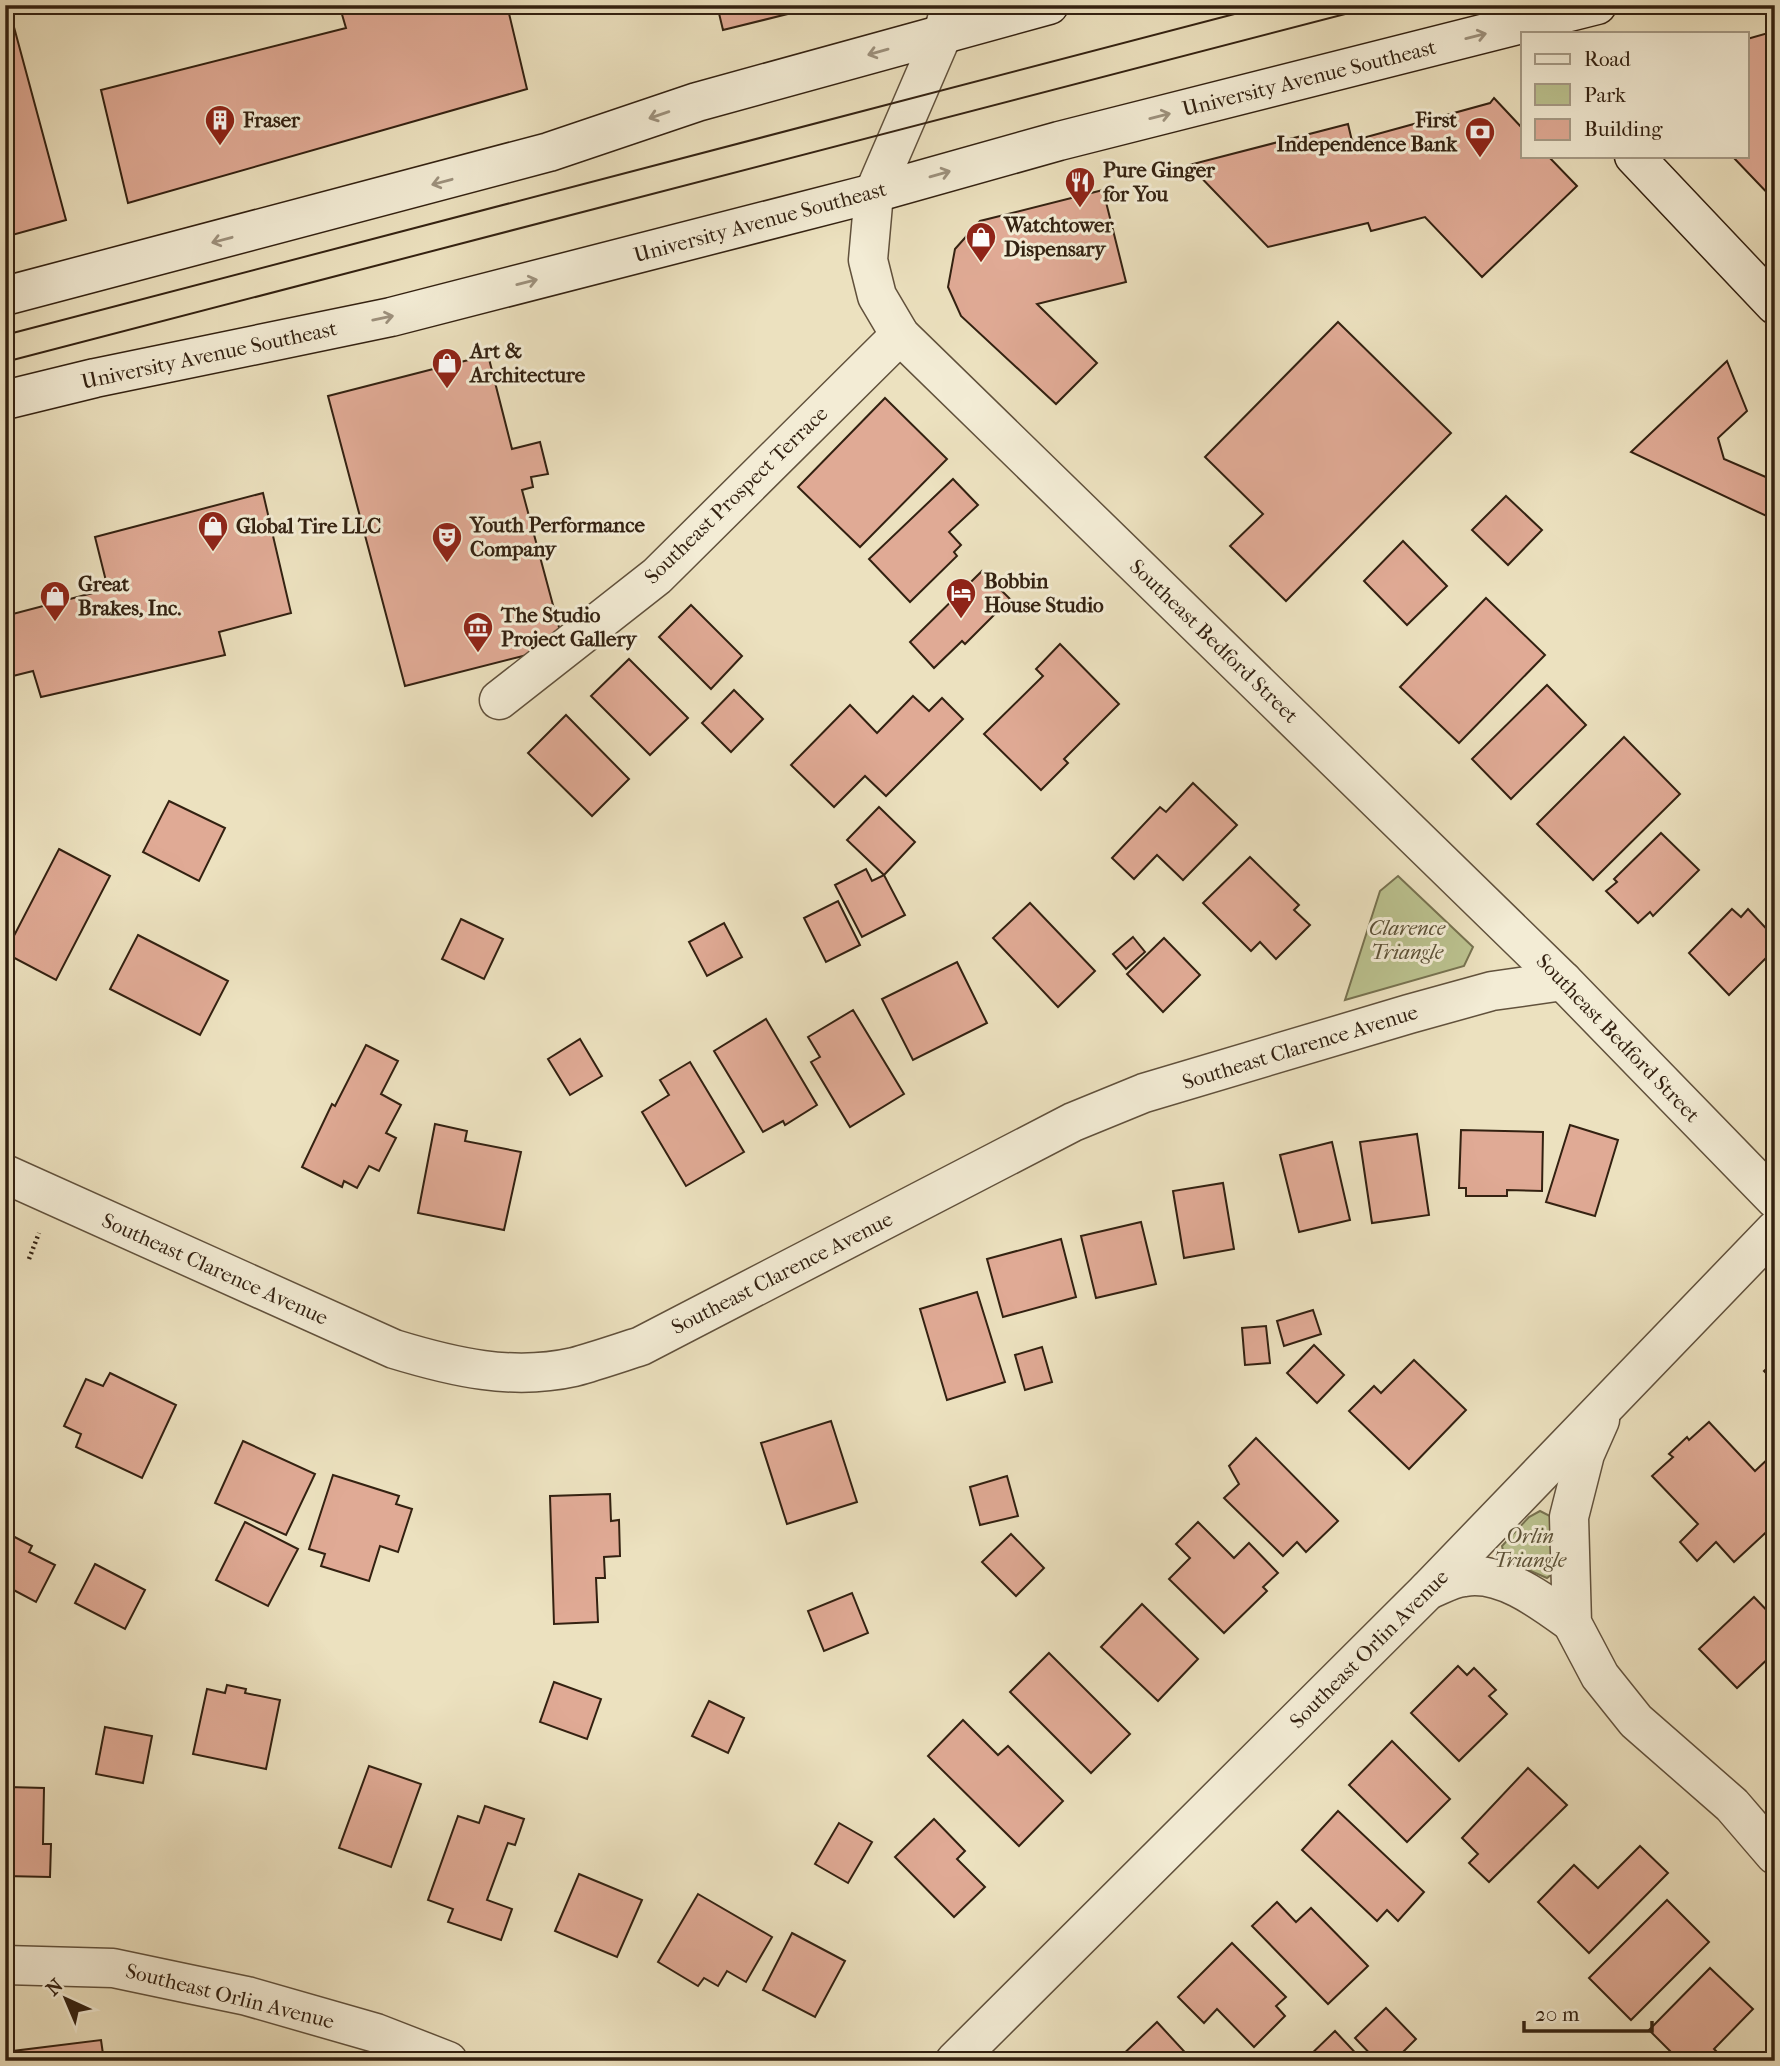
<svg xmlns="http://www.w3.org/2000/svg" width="1780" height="2066" font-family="'IM FELL French Canon',serif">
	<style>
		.green { fill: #bbc28f; stroke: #777250; stroke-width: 2 }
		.building { fill: #e0aa95; stroke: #332111; stroke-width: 2 }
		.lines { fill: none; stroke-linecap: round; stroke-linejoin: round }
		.street-casing { stroke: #61513c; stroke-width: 41 }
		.secondary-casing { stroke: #332111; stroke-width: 41 }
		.path { stroke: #332111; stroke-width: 4.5; stroke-dasharray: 2 3.5; stroke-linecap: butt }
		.street { stroke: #f3ecd5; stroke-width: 38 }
		.secondary { stroke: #f3ecd5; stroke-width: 38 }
		.tram { stroke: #332111; stroke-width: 2 }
		.oneway { stroke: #9d917d }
		.labels { text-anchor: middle; stroke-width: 6; stroke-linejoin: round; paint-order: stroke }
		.street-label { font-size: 21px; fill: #332111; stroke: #f3ecd5 }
		.poi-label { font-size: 21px; font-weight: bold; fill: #332111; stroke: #f3ecd5; text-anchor: start }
		.park-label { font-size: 21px; font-style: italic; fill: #5c5137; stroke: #f3ecd5 }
	</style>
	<rect width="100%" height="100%" fill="#ece1bf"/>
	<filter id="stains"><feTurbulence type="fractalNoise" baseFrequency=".00286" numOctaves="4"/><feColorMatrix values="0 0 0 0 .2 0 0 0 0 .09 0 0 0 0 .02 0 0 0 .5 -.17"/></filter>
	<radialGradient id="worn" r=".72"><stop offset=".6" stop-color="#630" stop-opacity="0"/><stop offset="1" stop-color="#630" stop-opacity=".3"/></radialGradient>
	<!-- green -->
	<g class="green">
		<polygon points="1398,876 1473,947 1464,966 1345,1000 1380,891"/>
		<polygon points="1540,1511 1552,1517 1552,1574 1547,1578 1505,1560 1502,1546 1529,1517"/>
	</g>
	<!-- building -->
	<g class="building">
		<polygon points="507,5 527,89 128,203 101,90 346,28 341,11 364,5"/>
		<polygon points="717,5 816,5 816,7 723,30"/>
		<polygon points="11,16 66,220 5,237 5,17"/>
		<polygon points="1775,31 1775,201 1732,156 1747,156 1747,39"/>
		<polygon points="1494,98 1523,129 1523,156 1548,156 1577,186 1482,277 1425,217 1371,231 1368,223 1268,247 1189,165 1348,124 1352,141 1490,103"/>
		<polygon points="1103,190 1126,282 1037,304 1097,363 1056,404 961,316 948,287 955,249 980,221"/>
		<polygon points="1338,322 1451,433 1286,601 1230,546 1263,514 1205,457"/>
		<polygon points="488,355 512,449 540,442 548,474 531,477 533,487 522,490 560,631 527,655 405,686 328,396"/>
		<polygon points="1727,361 1747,411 1718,438 1724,459 1775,481 1775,520 1631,452"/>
		<polygon points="885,398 947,459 860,547 798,487"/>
		<polygon points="953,479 978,505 949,532 961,545 954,552 957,556 910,602 869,559"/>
		<polygon points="263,493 291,613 219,632 225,655 41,697 33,671 5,678 5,616 108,589 95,537"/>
		<polygon points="1506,496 1542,530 1508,565 1472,530"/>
		<polygon points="1403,541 1447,586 1407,625 1364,581"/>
		<polygon points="982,571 1010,599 965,644 962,641 934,668 910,642"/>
		<polygon points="1486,598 1545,655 1459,743 1400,687"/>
		<polygon points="691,605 742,656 711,689 659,637"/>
		<polygon points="1060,644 1119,704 1064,759 1068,763 1041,790 984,734 1043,676 1036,669"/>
		<polygon points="629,659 688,718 650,755 591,696"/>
		<polygon points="1547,685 1586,725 1511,799 1472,759"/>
		<polygon points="734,690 763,719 731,752 702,723"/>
		<polygon points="913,696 929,711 942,698 963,719 886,796 865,776 834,807 791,765 850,705 877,733"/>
		<polygon points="566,715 629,779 592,816 528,753"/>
		<polygon points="1624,737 1680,794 1593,880 1537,824"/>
		<polygon points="1193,783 1237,825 1183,880 1157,855 1134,879 1112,858 1160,807 1166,812"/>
		<polygon points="169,801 225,828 199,881 143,852"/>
		<polygon points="879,807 915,842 884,875 847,840"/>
		<polygon points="1661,833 1699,870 1653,916 1650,912 1638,923 1606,891 1617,882 1614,879"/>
		<polygon points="59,849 110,876 56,980 5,953"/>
		<polygon points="1250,857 1299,905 1294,910 1310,925 1276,959 1260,942 1251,951 1203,903"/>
		<polygon points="866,869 872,881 884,875 905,915 862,937 835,885"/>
		<polygon points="838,901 860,945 826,962 804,918"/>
		<polygon points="1030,903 1095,971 1058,1007 993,938"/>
		<polygon points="1732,909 1741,917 1748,909 1775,938 1767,945 1773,951 1729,995 1689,953"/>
		<polygon points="461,919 503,939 484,979 442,959"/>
		<polygon points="724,923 742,957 707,976 689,942"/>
		<polygon points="138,935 228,981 200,1035 110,989"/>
		<polygon points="1133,937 1145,952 1126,969 1113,954"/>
		<polygon points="1164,938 1200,975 1163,1012 1127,974"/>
		<polygon points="957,962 987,1023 913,1060 882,999"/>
		<polygon points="853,1010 904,1094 850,1127 811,1062 820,1057 808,1037"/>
		<polygon points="766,1019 817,1105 785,1125 783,1121 763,1132 714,1051"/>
		<polygon points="580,1039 602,1076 570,1095 548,1059"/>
		<polygon points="366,1045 398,1061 381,1094 401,1105 386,1133 396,1138 379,1171 369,1166 357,1188 344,1181 342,1187 302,1167 332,1104 335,1106"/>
		<polygon points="690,1062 744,1152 686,1186 642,1112 669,1095 660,1080"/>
		<polygon points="435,1124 467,1131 465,1141 521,1152 504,1230 418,1213"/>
		<polygon points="1570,1125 1618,1140 1595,1216 1546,1202"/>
		<polygon points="1461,1130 1543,1132 1542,1191 1507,1190 1507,1196 1466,1196 1466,1188 1459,1188"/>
		<polygon points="1417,1134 1429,1215 1372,1223 1360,1142"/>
		<polygon points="1332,1142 1350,1220 1299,1232 1280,1155"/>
		<polygon points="1223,1183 1234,1249 1184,1258 1173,1191"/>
		<polygon points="1141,1222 1156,1284 1096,1298 1081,1236"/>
		<polygon points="1061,1239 1076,1297 1003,1317 987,1259"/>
		<polygon points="977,1292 1005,1382 947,1400 920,1309"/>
		<polygon points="1313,1310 1321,1334 1284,1346 1277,1321"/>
		<polygon points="1266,1326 1270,1363 1245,1365 1242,1328"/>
		<polygon points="1314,1345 1344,1375 1317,1403 1287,1373"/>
		<polygon points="1042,1347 1052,1382 1025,1390 1015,1355"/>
		<polygon points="1414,1360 1466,1410 1409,1469 1349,1411 1374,1386 1381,1393"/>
		<polygon points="1775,1361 1775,1382 1764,1371"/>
		<polygon points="110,1373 176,1405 142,1478 76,1447 81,1434 64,1426 86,1379 103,1386"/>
		<polygon points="831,1421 857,1502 787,1524 761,1443"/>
		<polygon points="1709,1422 1755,1471 1772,1455 1775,1457 1775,1524 1734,1562 1716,1542 1697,1561 1680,1542 1698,1524 1652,1476 1673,1457 1669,1454 1687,1437 1689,1440"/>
		<polygon points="1256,1438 1338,1521 1306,1552 1297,1542 1283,1556 1224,1498 1239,1484 1229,1466"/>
		<polygon points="243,1441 315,1474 286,1535 215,1503"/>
		<polygon points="333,1475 399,1496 396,1504 412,1509 398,1552 380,1546 369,1581 321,1566 325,1554 309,1549"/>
		<polygon points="1007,1476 1018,1516 980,1525 970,1487"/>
		<polygon points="610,1494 611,1521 619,1520 620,1556 604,1557 605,1578 596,1578 598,1622 554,1624 550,1496"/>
		<polygon points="245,1522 298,1549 268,1606 216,1580"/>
		<polygon points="1198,1522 1234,1558 1249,1543 1278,1573 1263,1587 1267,1591 1224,1633 1169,1579 1190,1558 1176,1544"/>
		<polygon points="5,1532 32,1546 29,1552 55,1565 36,1602 8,1587 5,1594"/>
		<polygon points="1011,1534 1044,1568 1016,1596 982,1562"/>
		<polygon points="95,1564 145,1590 125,1629 75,1603"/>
		<polygon points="852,1593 868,1633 824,1651 808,1611"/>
		<polygon points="1754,1597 1775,1619 1775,1652 1737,1688 1699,1649"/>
		<polygon points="1142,1604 1198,1659 1158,1701 1101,1647"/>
		<polygon points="1049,1653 1130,1734 1091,1773 1010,1692"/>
		<polygon points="1458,1666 1467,1675 1474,1668 1496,1690 1489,1696 1507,1714 1459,1761 1411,1713"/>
		<polygon points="554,1682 601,1699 587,1739 540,1722"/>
		<polygon points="227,1685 246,1689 245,1693 280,1700 266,1769 193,1754 207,1689 225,1693"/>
		<polygon points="709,1701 744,1718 728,1753 692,1736"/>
		<polygon points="963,1720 998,1755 1008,1746 1063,1801 1019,1846 928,1756"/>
		<polygon points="105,1727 152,1736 143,1783 96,1774"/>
		<polygon points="1392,1741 1450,1799 1407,1842 1349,1785"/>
		<polygon points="369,1766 421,1784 391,1867 339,1848"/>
		<polygon points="1528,1768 1567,1805 1489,1882 1469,1863 1478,1854 1462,1838"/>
		<polygon points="8,1787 44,1788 43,1844 51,1844 50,1877 5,1876"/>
		<polygon points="485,1806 524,1819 515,1845 508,1843 487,1900 512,1909 501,1940 448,1922 453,1909 428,1900 458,1816 479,1823"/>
		<polygon points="1338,1811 1424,1892 1398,1921 1387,1910 1377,1921 1302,1850"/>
		<polygon points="934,1819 965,1851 957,1859 985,1887 954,1917 895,1857"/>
		<polygon points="839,1823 872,1842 848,1883 815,1864"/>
		<polygon points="1640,1846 1668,1873 1589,1953 1538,1902 1574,1865 1598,1888"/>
		<polygon points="579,1874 642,1900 617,1957 555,1931"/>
		<polygon points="698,1894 772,1937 746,1982 727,1971 718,1986 704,1978 698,1986 658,1962"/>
		<polygon points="1667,1900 1709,1942 1631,2020 1589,1978"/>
		<polygon points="1277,1902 1296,1922 1311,1908 1368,1966 1328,2004 1252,1926"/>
		<polygon points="792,1933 845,1961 815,2017 763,1990"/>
		<polygon points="1232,1943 1286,1997 1276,2006 1285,2016 1254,2047 1217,2009 1204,2023 1178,1997"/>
		<polygon points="1710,1968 1753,2009 1714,2049 1726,2061 1680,2061 1649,2030"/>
		<polygon points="1386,2008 1416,2039 1394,2061 1377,2061 1355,2038"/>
		<polygon points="1157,2022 1193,2061 1116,2061"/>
		<polygon points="1335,2031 1363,2061 1304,2061"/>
		<polygon points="101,2040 104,2061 5,2061 5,2052"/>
	</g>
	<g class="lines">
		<!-- street casing -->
		<g class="street-casing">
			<g id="street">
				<polyline points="951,5 943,33 874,193 868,260 877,296 900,335 1563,981 1775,1199"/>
				<polyline points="499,700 657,576 900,335"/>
				<path d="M5,1174l389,175c59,18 118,32 180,18 22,-6 45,-14 67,-21l432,-224 71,-29 265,-79 83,-23 71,-10"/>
				<polyline points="1600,1420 1585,1454 1569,1517 1572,1623 1600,1676 1636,1721 1732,1805 1775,1855"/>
				<path d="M1428,1590c11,-4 24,-12 36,-13 38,-7 79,25 108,46"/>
				<polyline points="5,1965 113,1968 189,1984 247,1996 376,2033 448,2061"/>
				<polyline points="955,2061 1428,1590 1775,1230"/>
			</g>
		</g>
		<!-- secondary casing -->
		<g class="secondary-casing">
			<g id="secondary">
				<polyline points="1634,156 1775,305"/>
				<polyline points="5,296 549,152 697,102 1049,5"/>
				<polyline points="5,400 95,378 391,317 874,193 1059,141 1597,5"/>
			</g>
		</g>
		<!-- path -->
		<polyline class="path" points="29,1259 39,1233"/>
		<!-- street -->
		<use href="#street" class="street"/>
		<!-- secondary -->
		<use href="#secondary" class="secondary"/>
		<!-- tram -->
		<g class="tram">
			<polyline points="5,335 1269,5"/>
			<polyline points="5,362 1380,5"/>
		</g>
	</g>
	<!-- one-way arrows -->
	<defs><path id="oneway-shaft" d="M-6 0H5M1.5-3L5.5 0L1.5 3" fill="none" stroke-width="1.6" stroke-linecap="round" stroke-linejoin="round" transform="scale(1.75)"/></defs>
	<g class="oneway">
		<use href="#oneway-shaft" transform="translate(1476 36) rotate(-14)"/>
		<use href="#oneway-shaft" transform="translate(878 52) rotate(164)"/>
		<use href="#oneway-shaft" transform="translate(659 115) rotate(161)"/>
		<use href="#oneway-shaft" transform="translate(1160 116) rotate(-14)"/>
		<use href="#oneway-shaft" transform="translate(940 174) rotate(-16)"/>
		<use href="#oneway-shaft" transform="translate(442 182) rotate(165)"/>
		<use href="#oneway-shaft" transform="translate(222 240) rotate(165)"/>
		<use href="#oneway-shaft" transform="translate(527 282) rotate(-14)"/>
		<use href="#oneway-shaft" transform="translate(383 318) rotate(-12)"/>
	</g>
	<!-- icons -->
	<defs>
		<g id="building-pin" transform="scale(1.575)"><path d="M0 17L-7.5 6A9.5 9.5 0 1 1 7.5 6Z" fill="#8f2418" stroke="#f3ecd5"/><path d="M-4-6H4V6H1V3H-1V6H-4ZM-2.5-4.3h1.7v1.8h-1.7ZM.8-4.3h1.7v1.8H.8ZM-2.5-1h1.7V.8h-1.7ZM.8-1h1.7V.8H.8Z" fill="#fff"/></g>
		<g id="bank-pin" transform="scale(1.575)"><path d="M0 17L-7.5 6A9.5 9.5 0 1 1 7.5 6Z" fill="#8f2418" stroke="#f3ecd5"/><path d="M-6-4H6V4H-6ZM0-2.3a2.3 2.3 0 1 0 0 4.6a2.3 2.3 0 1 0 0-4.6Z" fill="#fff"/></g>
		<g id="restaurant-pin" transform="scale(1.575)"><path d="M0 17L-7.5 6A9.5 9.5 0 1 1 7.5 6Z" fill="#8f2418" stroke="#f3ecd5"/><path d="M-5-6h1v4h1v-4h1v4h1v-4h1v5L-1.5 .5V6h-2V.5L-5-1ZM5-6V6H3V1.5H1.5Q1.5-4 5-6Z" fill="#fff"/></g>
		<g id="shop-pin" transform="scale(1.575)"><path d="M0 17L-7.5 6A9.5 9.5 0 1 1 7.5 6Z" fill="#8f2418" stroke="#f3ecd5"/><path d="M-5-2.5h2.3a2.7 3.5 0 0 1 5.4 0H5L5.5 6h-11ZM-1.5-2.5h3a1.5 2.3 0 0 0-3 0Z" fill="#fff"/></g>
		<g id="theatre-pin" transform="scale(1.575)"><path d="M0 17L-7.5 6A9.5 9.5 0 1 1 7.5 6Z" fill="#8f2418" stroke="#f3ecd5"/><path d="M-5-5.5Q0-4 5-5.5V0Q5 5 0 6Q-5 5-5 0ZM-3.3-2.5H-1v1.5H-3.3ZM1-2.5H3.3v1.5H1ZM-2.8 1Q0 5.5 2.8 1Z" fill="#fff"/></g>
		<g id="hotel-pin" transform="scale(1.575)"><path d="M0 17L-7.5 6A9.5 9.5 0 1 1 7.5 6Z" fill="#8f2418" stroke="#f3ecd5"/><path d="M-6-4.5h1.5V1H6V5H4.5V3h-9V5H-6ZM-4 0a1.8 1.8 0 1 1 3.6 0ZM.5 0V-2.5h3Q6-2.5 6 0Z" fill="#fff"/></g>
		<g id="museum-pin" transform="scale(1.575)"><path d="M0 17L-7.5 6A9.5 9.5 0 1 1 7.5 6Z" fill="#8f2418" stroke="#f3ecd5"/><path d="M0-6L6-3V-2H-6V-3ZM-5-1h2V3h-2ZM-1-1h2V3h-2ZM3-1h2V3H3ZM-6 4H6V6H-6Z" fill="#fff"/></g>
	</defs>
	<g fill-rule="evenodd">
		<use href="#building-pin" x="220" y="120"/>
		<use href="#bank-pin" x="1480" y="132"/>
		<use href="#restaurant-pin" x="1080" y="182"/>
		<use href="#shop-pin" x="981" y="237"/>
		<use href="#shop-pin" x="447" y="363"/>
		<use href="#shop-pin" x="213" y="526"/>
		<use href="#theatre-pin" x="447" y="537"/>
		<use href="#hotel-pin" x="961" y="593"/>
		<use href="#shop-pin" x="55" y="596"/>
		<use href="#museum-pin" x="478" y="627"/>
	</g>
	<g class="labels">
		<!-- street labels -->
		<g class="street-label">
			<text transform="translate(1309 78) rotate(-14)" y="7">University Avenue Southeast</text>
			<text transform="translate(760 222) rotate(-15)" y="7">University Avenue Southeast</text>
			<text transform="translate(209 355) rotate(-12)" y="7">University Avenue Southeast</text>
			<text transform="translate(736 495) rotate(-44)" y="7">Southeast Prospect Terrace</text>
			<text transform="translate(1214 641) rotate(44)" y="7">Southeast Bedford Street</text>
			<text transform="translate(1618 1038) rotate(46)" y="7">Southeast Bedford Street</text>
			<text transform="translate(1300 1047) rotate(-17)" y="7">Southeast Clarence Avenue</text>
			<text transform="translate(215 1269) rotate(24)" y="7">Southeast Clarence Avenue</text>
			<text transform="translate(782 1273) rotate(-27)" y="7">Southeast Clarence Avenue</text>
			<text transform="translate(1369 1649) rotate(-45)" y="7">Southeast Orlin Avenue</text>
			<text transform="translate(230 1996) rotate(14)" y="7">Southeast Orlin Avenue</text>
		</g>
		<!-- poi labels -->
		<g class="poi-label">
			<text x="243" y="127">Fraser</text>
			<text x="1457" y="127" text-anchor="end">First<tspan x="1457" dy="24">Independence Bank</tspan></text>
			<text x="1103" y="177">Pure Ginger<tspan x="1103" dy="24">for You</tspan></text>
			<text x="1004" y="232">Watchtower<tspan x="1004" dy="24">Dispensary</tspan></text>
			<text x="470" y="358">Art &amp;<tspan x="470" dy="24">Architecture</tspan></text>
			<text x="470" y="532">Youth Performance<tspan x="470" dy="24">Company</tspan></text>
			<text x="236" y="533">Global Tire LLC</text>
			<text x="984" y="588">Bobbin<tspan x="984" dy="24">House Studio</tspan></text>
			<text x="78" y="591">Great<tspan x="78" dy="24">Brakes, Inc.</tspan></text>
			<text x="501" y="622">The Studio<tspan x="501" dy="24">Project Gallery</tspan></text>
		</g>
		<!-- park labels -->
		<g class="park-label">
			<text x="1407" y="935">Clarence<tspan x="1407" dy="24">Triangle</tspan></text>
			<text x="1530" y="1543">Orlin<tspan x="1530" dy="24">Triangle</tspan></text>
		</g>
	</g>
	<!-- margin -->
	<rect width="1780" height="2066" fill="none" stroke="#ece1bf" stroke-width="28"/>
	<rect x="7" y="7" width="1766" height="2052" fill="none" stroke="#332111" stroke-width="3.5"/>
	<rect x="14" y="14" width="1752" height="2038" fill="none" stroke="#332111" stroke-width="2"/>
	<!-- legend -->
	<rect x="1521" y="32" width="228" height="126" fill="#f3ecd5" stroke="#a69b87" stroke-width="2"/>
	<rect x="1535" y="54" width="35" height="10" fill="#f3ecd5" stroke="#a69b87" stroke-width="2"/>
	<text x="1584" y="66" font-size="21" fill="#332111">Road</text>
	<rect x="1535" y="84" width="35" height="21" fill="#bbc28f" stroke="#a69b87" stroke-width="2"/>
	<text x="1584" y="102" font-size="21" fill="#332111">Park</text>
	<rect x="1535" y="119" width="35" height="21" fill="#e0aa95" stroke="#a69b87" stroke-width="2"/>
	<text x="1584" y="136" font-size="21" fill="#332111">Building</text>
	<!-- north arrow -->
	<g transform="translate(66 1999) rotate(316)" stroke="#f3ecd5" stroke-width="5" paint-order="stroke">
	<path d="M0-5L12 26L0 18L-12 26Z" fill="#332111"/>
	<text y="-10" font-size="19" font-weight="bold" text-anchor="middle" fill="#332111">N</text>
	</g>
	<!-- scale -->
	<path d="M1524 2021v10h128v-10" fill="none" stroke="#332111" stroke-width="3.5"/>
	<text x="1535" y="2021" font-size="21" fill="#332111" stroke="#f3ecd5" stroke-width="5" paint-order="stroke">20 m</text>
	<rect width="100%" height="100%" filter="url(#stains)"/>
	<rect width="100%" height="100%" fill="url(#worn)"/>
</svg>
